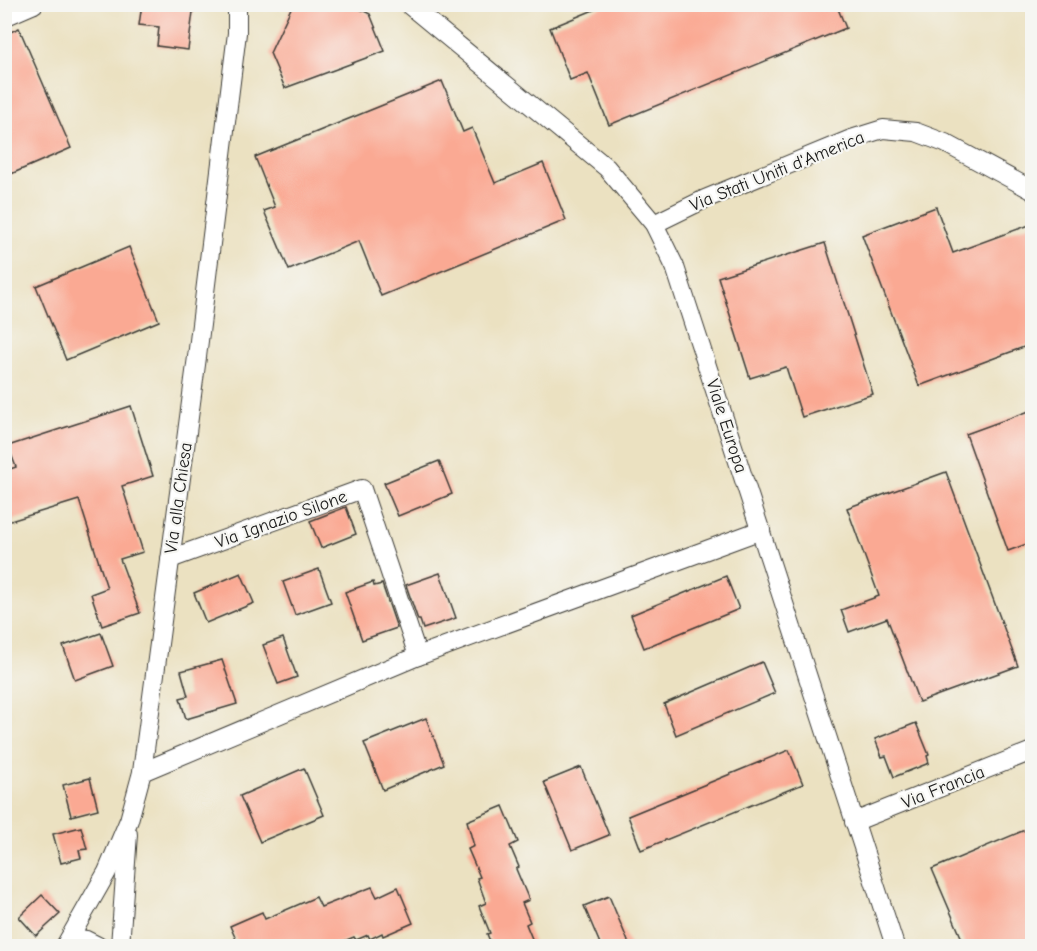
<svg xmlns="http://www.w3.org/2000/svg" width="1037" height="951" font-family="'Comic Neue',sans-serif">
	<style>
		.building { fill: #faa993 }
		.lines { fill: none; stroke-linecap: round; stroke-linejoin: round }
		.minor-casing { stroke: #3b3a35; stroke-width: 20 }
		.minor { stroke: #fff; stroke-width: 18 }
		.labels { text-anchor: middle; stroke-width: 4.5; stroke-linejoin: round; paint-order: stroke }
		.street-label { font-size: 18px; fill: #1c1c1c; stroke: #f6f6f2 }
	</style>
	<rect width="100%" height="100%" fill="#f6f6f2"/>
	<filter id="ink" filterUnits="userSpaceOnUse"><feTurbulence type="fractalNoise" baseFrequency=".0167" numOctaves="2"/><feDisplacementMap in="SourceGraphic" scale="12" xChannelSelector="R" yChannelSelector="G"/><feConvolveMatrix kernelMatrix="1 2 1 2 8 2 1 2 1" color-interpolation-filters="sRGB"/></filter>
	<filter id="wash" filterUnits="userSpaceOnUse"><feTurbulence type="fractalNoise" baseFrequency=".008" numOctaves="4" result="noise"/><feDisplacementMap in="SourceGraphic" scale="24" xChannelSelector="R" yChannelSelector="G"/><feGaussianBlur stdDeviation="1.35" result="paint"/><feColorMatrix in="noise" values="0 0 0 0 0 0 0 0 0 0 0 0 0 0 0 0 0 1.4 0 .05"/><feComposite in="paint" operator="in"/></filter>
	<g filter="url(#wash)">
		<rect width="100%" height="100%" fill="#ebe1c1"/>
		<g id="blocks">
			<!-- building -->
			<g class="building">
				<polygon points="142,4 194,4 188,50 157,46 159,27 139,25"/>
				<polygon points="293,4 350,4 370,14 385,51 285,88 270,53"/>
				<polygon points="608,4 836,4 846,28 609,125 588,73 570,80 550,28"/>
				<polygon points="19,28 71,148 4,177 4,35"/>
				<polygon points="442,81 463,132 472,128 495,183 543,163 566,220 381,296 359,241 289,270 264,211 275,207 255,157"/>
				<polygon points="936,207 953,253 1032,224 1032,344 919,386 862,235"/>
				<polygon points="825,243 873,394 802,417 786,367 750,378 718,277"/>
				<polygon points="129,247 159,321 66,360 36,286"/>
				<polygon points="131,406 153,476 122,486 143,552 120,559 140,613 102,626 91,594 107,588 79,500 4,523 4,471 16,467 8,446"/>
				<polygon points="1032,410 1032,542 1008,551 966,434"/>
				<polygon points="439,461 452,494 398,516 384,483"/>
				<polygon points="946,472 1018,666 919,702 887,618 849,632 841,610 879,596 847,508"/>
				<polygon points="346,507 356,534 321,548 310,521"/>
				<polygon points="319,569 331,602 295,615 283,582"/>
				<polygon points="241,573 254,603 206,623 194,593"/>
				<polygon points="440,573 456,618 423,629 420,620 418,620 406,585"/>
				<polygon points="726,576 739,609 644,648 631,615"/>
				<polygon points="373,582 374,586 382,584 397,628 362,640 345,592"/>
				<polygon points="101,633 113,666 75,680 63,646"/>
				<polygon points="283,638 297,677 278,684 263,645"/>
				<polygon points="222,660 237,704 186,719 180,698 188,696 181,671"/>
				<polygon points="762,662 775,693 676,735 664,704"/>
				<polygon points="426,718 444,764 383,790 364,743"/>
				<polygon points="916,723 929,755 927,756 929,763 894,777 886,756 882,757 875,739"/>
				<polygon points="789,750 803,784 641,850 628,816"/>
				<polygon points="581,767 609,835 572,850 544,782"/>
				<polygon points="304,768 324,815 260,842 240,796"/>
				<polygon points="90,778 98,809 71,816 63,785"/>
				<polygon points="503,806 518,842 510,846 519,867 516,869 529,900 522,903 530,922 526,924 535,946 492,946 487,934 490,933 479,906 486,903 477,878 480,877 468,849 474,846 467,821"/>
				<polygon points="81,827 87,849 79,850 81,858 61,863 53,834"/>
				<polygon points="1032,827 1032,946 965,946 932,869"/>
				<polygon points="372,887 377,897 398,887 413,923 383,936 382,933 370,939 368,935 356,940 354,937 332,946 239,946 230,926 262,912 265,919 316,897 321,907"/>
				<polygon points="42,895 60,914 36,936 19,917"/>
				<polygon points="609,896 630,946 601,946 584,906"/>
			</g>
		</g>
	</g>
	<g filter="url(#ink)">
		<use href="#blocks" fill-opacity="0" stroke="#3b3a35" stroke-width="1.5"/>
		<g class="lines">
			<!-- minor casing -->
			<g class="minor-casing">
				<g id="minor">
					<polyline points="408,4 607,168 654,224 675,267 895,946"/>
					<polyline points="4,17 34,4"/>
					<polyline points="654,224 705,199 851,139 883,129 916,132 945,143 1032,190"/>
					<polyline points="170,559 362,489 418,656"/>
					<polyline points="142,772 418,656 761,530"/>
					<polyline points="854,822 1032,751"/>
					<polyline points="70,938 86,940 98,946"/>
					<polyline points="65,946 107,872 129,820 142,772 197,357 237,33 237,4"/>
					<polyline points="120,946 128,834"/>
				</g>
			</g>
			<!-- minor -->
			<use href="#minor" class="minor"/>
		</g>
	</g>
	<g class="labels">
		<!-- street labels -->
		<g class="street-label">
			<text transform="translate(777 171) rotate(-22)" y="6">Via Stati Uniti d'America</text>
			<text transform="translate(727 426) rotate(72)" y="6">Viale Europa</text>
			<text transform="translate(178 498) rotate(-82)" y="6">Via alla Chiesa</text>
			<text transform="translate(281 519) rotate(-20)" y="6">Via Ignazio Silone</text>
			<text transform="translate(943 787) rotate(-22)" y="6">Via Francia</text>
		</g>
	</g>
	<!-- margin -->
	<rect width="1037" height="951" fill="none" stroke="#f6f6f2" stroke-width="24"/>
</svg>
